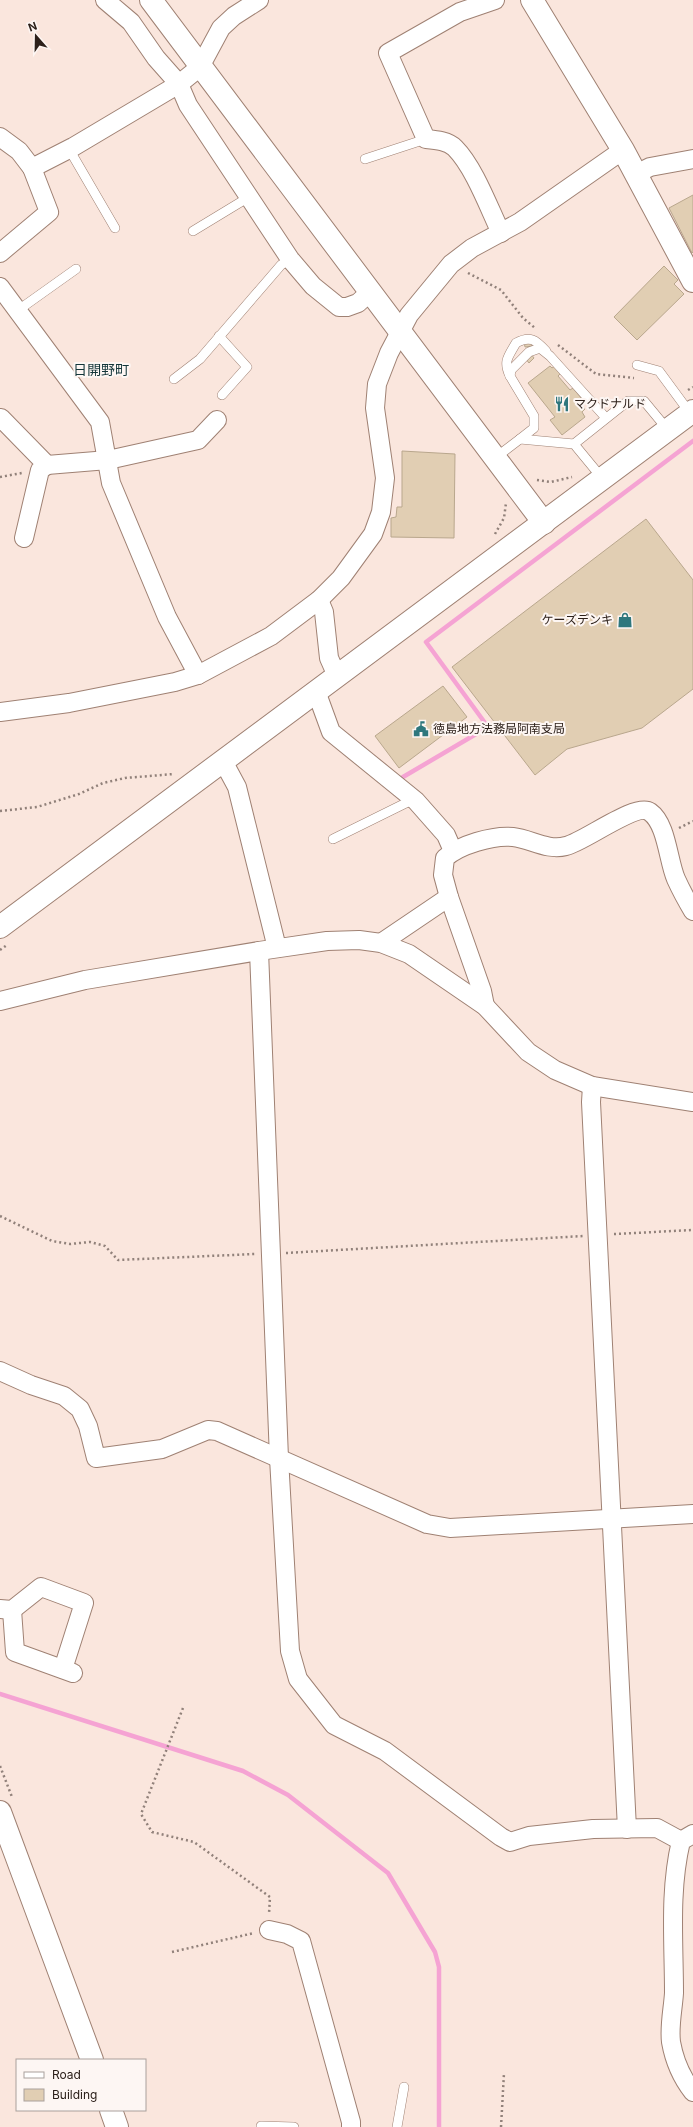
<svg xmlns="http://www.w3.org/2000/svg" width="693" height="2127" font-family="Inter,'Noto Sans JP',sans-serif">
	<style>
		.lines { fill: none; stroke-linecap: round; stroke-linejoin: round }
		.stream { stroke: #f5a3d3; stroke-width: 4.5 }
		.building { fill: #e1ceb3; stroke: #b9a78d }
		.lane-casing { stroke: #9f8173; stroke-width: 10 }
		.street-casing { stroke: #9f8173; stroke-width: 20 }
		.secondary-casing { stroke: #9f8173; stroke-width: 24 }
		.path { stroke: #91817a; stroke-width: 2.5; stroke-dasharray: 2 3; stroke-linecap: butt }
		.lane { stroke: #fff; stroke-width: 9 }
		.street { stroke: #fff; stroke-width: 18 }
		.secondary { stroke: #fff; stroke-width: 22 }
		.labels { text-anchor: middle; stroke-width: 4; stroke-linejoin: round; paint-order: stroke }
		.poi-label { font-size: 12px; fill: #2c201a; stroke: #fdf6f3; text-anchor: start }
		.quarter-label { font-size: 14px; fill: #14363a; stroke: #fdf6f3 }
	</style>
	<rect width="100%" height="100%" fill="#fae6dd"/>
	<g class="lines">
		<!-- stream -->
		<g class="stream">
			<polyline points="403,777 488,727 426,642 693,441"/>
			<polyline points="0,1694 243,1771 288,1795 388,1873 435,1952 439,1967 439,2127"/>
		</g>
	</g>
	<!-- building -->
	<g class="building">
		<polygon points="693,195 693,252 692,253 669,208"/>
		<polygon points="664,266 678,280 674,284 684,294 637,340 614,317"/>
		<polygon points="531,341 532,346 525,347 524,342"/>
		<polygon points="531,354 534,358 529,363 525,358"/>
		<polygon points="556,365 562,372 558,376 570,390 573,388 581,398 578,401 585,409 582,412 585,417 562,435 550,420 555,417 528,383 550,366 552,368"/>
		<polygon points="402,451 455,454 454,538 391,537 391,518 396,517 397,507 402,507"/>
		<polygon points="646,519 693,580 693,689 642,728 567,749 535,775 452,667"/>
		<polygon points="443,686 467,717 399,768 375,736"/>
	</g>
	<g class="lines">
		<!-- lane casing -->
		<g class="lane-casing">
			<g id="lane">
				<polyline points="69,149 115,228"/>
				<polyline points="365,159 426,139"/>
				<polyline points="193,231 249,197"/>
				<polyline points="17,311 76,269"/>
				<polyline points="219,336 247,367 222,395"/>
				<polyline points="637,365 659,371 690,413"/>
				<path d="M510,376c-7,-15 -2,-19 6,-33 14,-8 20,-3 30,8"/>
				<polyline points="174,379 200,359 281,265 290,259"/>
				<polyline points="520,439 534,428 534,416 510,376 511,370 529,352 540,348 550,356 606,418"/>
				<polyline points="574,444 628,401 644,401 668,430"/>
				<polyline points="495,458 520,439 574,444 602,478"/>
				<polyline points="333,839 414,799"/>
				<polyline points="261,2126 294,2127"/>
				<polyline points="397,2127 404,2087"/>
			</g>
		</g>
		<!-- street casing -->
		<g class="street-casing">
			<g id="street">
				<polyline points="105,0 131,22 156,58 179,84 188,105 249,197 290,259 313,286 339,307 347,307 358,303 370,292"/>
				<path d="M495,0l-35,12 -72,41 38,86c11,1 22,2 29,9 19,19 34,60 46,85"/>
				<polyline points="0,137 19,151 32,168 73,147 179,84 200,67 221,28 234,16 259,0"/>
				<polyline points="636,174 650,167 693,159"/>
				<polyline points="0,253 49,212 32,168"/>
				<polyline points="0,287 100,422 111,483 167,617 198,675"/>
				<polyline points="1,418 47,465 40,470 24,538"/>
				<polyline points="47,465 108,460 198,440 217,420"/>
				<polyline points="319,600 324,612 329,658 337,676"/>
				<polyline points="316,691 331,732 416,801 446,835 453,851"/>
				<polyline points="0,712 69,703 175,682 198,675 271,636 319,600 341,578 373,534 381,512 385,478 375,408 377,384 389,353 409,315 451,264 472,248 520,222 623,150"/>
				<polyline points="223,761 237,787 277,948"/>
				<polyline points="381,943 449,897"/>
				<polyline points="259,951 279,1458 290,1651 298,1679 334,1725 385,1751 501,1837 510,1842 529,1836 593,1829 657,1828 681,1841"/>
				<polyline points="0,1001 85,980 259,951 327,941 359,940 381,943 409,954 485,1006 528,1052 555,1070 592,1086 693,1102"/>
				<path d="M485,1006l-3,-15 -33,-94 -6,-22 2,-17c14,-13 48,-23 68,-21 18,2 34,14 53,9 18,-4 70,-44 84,-34 17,12 18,49 26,67 5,11 11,22 17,32"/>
				<polyline points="592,1086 591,1102 627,1829"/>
				<polyline points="0,1371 31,1385 64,1396 80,1409 88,1426 96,1458 162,1449 208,1430 217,1431 427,1524 450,1528 693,1514"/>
				<polyline points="0,1609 12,1610 41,1587 84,1603 63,1669"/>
				<polyline points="12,1610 15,1652 73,1673"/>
				<path d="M693,1834l-12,7c-12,50 -7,101 -7,152 -1,16 -5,33 -3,49 3,17 11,36 22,50"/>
				<polyline points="269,1930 287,1934 301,1941 351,2122 351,2127"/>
			</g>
		</g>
		<!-- secondary casing -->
		<g class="secondary-casing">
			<g id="secondary">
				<polyline points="151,0 544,523"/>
				<polyline points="532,0 623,150 693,281"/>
				<polyline points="0,927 693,411"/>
				<polyline points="0,1812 92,2060"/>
				<polyline points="111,2110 117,2127"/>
			</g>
		</g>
		<!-- path -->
		<g class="path">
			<polyline points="468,273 501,290 523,318 535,328"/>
			<polyline points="558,345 596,374 634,378"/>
			<polyline points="688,390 693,387"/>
			<polyline points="0,477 22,473"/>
			<polyline points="537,480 551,482 572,477"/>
			<polyline points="495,534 504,518 506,503"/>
			<polyline points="0,811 37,807 79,794 103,783 125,778 174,774"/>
			<polyline points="679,828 693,821"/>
			<polyline points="0,950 7,945"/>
			<polyline points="0,1216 52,1241 70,1244 90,1242 105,1246 118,1260 255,1254"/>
			<polyline points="614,1234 693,1230"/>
			<polyline points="286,1253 583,1236"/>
			<polyline points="183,1708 141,1814 152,1832 194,1842 270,1897 269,1914"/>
			<polyline points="0,1766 12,1797"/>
			<polyline points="172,1952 254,1933"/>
			<polyline points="501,2127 504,2073"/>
		</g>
		<!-- lane -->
		<use href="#lane" class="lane"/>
		<!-- street -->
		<use href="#street" class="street"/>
		<!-- secondary -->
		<use href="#secondary" class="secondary"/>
	</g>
	<!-- icons -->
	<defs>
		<g id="restaurant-bare" transform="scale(1.2)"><path d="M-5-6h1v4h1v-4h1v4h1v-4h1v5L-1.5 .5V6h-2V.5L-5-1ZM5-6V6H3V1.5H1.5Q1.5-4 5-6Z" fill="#2e777d" stroke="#fdf6f3" stroke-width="2.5" paint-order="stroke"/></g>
		<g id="shop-bare" transform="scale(1.2)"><path d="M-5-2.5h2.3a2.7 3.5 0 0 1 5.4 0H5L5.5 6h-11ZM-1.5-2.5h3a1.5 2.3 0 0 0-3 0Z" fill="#2e777d" stroke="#fdf6f3" stroke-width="2.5" paint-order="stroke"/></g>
		<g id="civic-bare" transform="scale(1.2)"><path d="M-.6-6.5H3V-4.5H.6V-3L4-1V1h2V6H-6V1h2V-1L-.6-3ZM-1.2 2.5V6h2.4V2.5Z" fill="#2e777d" stroke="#fdf6f3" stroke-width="2.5" paint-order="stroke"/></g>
	</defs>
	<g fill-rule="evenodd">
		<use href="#restaurant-bare" x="562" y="404"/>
		<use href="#shop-bare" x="625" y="620"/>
		<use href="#civic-bare" x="421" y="729"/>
	</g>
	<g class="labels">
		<!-- poi labels -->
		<g class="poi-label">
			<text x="574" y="408">マクドナルド</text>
			<text x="613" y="624" text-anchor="end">ケーズデンキ</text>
			<text x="433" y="733">徳島地方法務局阿南支局</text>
		</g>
		<!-- quarter labels -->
		<g class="quarter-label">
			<text x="101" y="375">日開野町</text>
		</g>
	</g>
	<!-- legend -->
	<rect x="16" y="2059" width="130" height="52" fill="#fdf6f3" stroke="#a9a09c"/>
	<rect x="24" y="2072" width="20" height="6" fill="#ffffff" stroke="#a9a09c"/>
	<text x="52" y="2079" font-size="12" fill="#2c201a">Road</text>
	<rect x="24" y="2089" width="20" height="12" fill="#e1ceb3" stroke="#a9a09c"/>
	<text x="52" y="2099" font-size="12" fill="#2c201a">Building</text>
	<!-- north arrow -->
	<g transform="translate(36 36) rotate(340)" stroke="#fdf6f3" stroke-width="3" paint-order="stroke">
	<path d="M0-3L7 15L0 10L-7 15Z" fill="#2c201a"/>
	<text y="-6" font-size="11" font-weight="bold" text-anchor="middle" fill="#2c201a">N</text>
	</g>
</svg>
